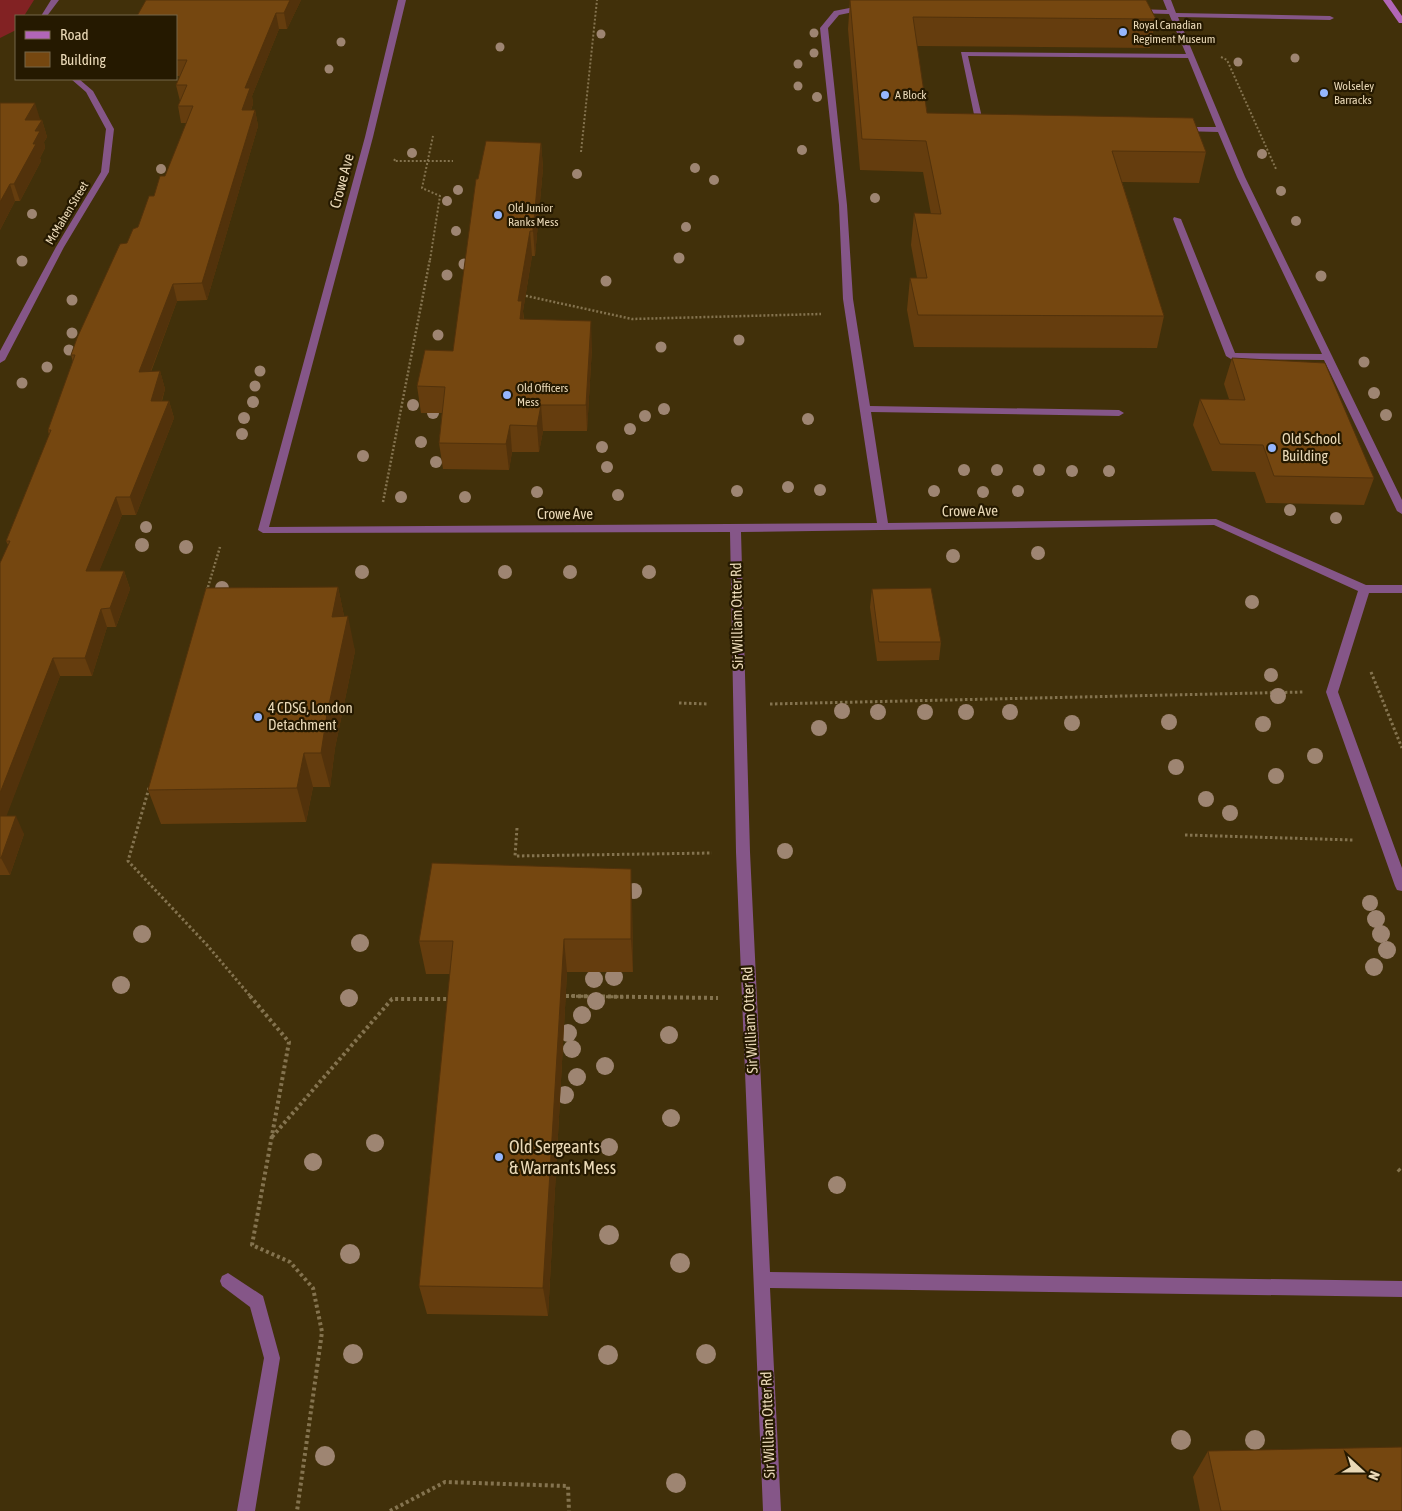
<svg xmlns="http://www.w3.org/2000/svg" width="1402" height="1511" font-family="'Asap Condensed',sans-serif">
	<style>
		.green { fill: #822223 }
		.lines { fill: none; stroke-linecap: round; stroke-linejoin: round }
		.path-far3 { stroke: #84734f; stroke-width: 2; stroke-dasharray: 2 2; stroke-linecap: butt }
		.path-far2 { stroke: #84734f; stroke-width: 2.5; stroke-dasharray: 2 2; stroke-linecap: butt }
		.path-far1 { stroke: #84734f; stroke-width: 3; stroke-dasharray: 2.5 2.5; stroke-linecap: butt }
		.path { stroke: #84734f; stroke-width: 4; stroke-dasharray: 3 3; stroke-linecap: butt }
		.lane { fill: #855688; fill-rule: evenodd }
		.street { fill: #855688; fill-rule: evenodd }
		.secondary { fill: #b266b8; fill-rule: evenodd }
		.tree { fill: #9e8572 }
		.wall { fill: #653d0e }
		.shaded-wall { fill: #52320b }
		.building { fill: #754710; stroke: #52320b }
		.poi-dot { fill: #95b6fd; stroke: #251900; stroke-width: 2 }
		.labels { text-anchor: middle; stroke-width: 4.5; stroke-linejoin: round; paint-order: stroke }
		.far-poi-label { font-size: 12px; fill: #ead9b7; stroke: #251900; text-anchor: start }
		.far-street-label { font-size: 12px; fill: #ead9b7; stroke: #251900 }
		.street-label { font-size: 15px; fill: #ead9b7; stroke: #251900 }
		.poi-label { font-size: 15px; fill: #ead9b7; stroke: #251900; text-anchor: start }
		.near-poi-label { font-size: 18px; fill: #ead9b7; stroke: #251900; text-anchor: start }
	</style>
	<rect width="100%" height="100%" fill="#41300a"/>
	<!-- green -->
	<polygon class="green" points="0,0 34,0 24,16 16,16 16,30 0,38"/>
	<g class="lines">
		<!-- path-far3 -->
		<g class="path-far3">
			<polyline points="1221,57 1227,60 1276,169"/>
			<polyline points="581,152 597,0"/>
			<polyline points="395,159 394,161 453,161"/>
			<polyline points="430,260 440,196 422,188 433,136"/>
		</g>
		<!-- path-far2 -->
		<g class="path-far2">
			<polyline points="522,295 632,319 821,314"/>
			<polyline points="383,502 430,259"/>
			<polyline points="208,587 220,547"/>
		</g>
		<!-- path-far1 -->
		<g class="path-far1">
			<polyline points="207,590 208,586"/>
			<polyline points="1371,672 1402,748"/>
			<polyline points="679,703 709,704"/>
			<polyline points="770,704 1303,692"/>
			<polyline points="149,788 128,861 207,945 251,997"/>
			<polyline points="517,828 515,856 712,853"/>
			<polyline points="1185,835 1353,840"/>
			<polyline points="566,996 627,997"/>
		</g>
		<!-- path -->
		<g class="path">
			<polyline points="250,996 289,1042 252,1245 290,1262 313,1288 322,1332 297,1511"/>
			<polyline points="566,996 718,998"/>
			<polyline points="272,1137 392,999 450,999"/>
			<polyline points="1398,1169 1402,1173"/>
			<polyline points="390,1511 445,1482 568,1486 569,1511"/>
		</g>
		<!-- lane -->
		<g class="lane">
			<polygon points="398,0 406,0 373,137 269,527 877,523 843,299 839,205 820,28 834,11 865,5 868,5 868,9 839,15 828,28 847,205 853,299 870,406 1119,410 1124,413 1119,416 871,412 888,523 1216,519 1366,585 1402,585 1402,593 1369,593 1338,692 1402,868 1402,891 1397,890 1395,886 1326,692 1358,591 1214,525 741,532 750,852 770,1272 1402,1281 1402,1297 770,1288 781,1511 763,1511 736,852 730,532 263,533 258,530 365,137"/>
			<polygon points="1163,0 1171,0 1176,13 1330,16 1334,18 1330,20 1178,17 1245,177 1402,500 1402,514 1397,511 1324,360 1231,359 1226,356 1173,219 1174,217 1181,219 1235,353 1322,354 1237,177 1218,132 1181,131 1177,129 1181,127 1216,127 1188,58 968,56 983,122 990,124 986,126 976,124 961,52 1186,54 1169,14 1135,13 1131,11 1135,9 1167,10"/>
			<polygon points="228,1273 263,1296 280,1358 255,1511 237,1511 264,1358 250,1307 222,1286 220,1281 222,1276"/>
		</g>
		<!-- street -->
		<g class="street">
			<polygon points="51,0 59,0 47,16 41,16"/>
			<polygon points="71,79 79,79 93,91 114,129 109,172 64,247 5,360 0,363 0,351 56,247 101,172 106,129 86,92"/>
		</g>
		<!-- secondary -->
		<polygon class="secondary" points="1383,0 1391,0 1402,16 1402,23 1399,23"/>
	</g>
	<!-- trees -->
	<g class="tree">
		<circle cx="814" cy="33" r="4.5"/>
		<circle cx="601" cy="34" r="4.5"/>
		<circle cx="341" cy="42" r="4.5"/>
		<circle cx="500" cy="47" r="4.5"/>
		<circle cx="814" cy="53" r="4.5"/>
		<circle cx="1295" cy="58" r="4.5"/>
		<circle cx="1238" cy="62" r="4.5"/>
		<circle cx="798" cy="64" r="4.5"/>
		<circle cx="329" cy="69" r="4.5"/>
		<circle cx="798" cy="86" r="4.5"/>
		<circle cx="817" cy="97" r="5"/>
		<circle cx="802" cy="150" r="5"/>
		<circle cx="412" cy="153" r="5"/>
		<circle cx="1262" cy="154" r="5"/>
		<circle cx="695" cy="168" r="5"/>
		<circle cx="161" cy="169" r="5"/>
		<circle cx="577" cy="174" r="5"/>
		<circle cx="714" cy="180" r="5"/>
		<circle cx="458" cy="190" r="5"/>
		<circle cx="1281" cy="191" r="5"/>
		<circle cx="875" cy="198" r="5"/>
		<circle cx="447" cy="201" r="5"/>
		<circle cx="32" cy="214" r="5"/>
		<circle cx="1296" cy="221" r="5"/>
		<circle cx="686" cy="227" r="5"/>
		<circle cx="456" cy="231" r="5"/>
		<circle cx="679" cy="258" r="5.5"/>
		<circle cx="22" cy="261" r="5.5"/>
		<circle cx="464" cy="264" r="5.5"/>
		<circle cx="447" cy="275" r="5.5"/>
		<circle cx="1321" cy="276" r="5.5"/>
		<circle cx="606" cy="281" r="5.5"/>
		<circle cx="72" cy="300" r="5.5"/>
		<circle cx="72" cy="333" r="5.5"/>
		<circle cx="438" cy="335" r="5.5"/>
		<circle cx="739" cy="340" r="5.5"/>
		<circle cx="661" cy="347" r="5.5"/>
		<circle cx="69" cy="350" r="5.5"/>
		<circle cx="1364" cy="362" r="5.5"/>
		<circle cx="47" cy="367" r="5.5"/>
		<circle cx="260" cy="371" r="5.5"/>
		<circle cx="22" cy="383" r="5.5"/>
		<circle cx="255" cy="386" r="5.5"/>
		<circle cx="1374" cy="393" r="6"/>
		<circle cx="253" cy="402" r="6"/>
		<circle cx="413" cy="405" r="6"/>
		<circle cx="664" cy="409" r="6"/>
		<circle cx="433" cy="413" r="6"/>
		<circle cx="1386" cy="415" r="6"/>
		<circle cx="645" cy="416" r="6"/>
		<circle cx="244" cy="418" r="6"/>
		<circle cx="808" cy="419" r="6"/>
		<circle cx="630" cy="429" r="6"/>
		<circle cx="242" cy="434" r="6"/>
		<circle cx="421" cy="442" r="6"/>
		<circle cx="602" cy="447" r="6"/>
		<circle cx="363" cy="456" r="6"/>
		<circle cx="436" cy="462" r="6"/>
		<circle cx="607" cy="467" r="6"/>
		<circle cx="964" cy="470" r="6"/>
		<circle cx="997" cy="470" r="6"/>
		<circle cx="1039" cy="470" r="6"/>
		<circle cx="1072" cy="471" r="6"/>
		<circle cx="1109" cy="471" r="6"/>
		<circle cx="788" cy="487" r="6"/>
		<circle cx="820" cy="490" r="6"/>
		<circle cx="737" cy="491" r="6"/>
		<circle cx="934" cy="491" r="6"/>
		<circle cx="1018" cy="491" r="6"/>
		<circle cx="537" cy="492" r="6"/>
		<circle cx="983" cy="492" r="6"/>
		<circle cx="618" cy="495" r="6"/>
		<circle cx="401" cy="497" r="6"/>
		<circle cx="465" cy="497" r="6"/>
		<circle cx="1290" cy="510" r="6"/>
		<circle cx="1336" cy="518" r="6"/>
		<circle cx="146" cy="527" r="6"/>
		<circle cx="142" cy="545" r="7"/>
		<circle cx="186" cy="547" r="7"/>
		<circle cx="1038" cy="553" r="7"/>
		<circle cx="953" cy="556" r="7"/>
		<circle cx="362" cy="572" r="7"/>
		<circle cx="505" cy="572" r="7"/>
		<circle cx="570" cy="572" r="7"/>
		<circle cx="649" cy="572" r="7"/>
		<circle cx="222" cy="588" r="7"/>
		<circle cx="1252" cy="602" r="7"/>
		<circle cx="1271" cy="675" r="7"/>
		<circle cx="1278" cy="696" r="8"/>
		<circle cx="842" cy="711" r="8"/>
		<circle cx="878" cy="712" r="8"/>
		<circle cx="925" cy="712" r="8"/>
		<circle cx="966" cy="712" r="8"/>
		<circle cx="1010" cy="712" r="8"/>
		<circle cx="1169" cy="722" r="8"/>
		<circle cx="1072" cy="723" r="8"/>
		<circle cx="1263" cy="724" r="8"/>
		<circle cx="819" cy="728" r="8"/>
		<circle cx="1315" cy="756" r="8"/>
		<circle cx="1176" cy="767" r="8"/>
		<circle cx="1276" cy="776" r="8"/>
		<circle cx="1206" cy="799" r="8"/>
		<circle cx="1230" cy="813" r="8"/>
		<circle cx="785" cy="851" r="8"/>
		<circle cx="634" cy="891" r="8"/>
		<circle cx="1370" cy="903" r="8"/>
		<circle cx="1376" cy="919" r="9"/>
		<circle cx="142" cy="934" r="9"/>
		<circle cx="1381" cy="934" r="9"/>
		<circle cx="360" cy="943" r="9"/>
		<circle cx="1387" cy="950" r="9"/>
		<circle cx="1374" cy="967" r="9"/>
		<circle cx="614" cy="977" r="9"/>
		<circle cx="594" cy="979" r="9"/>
		<circle cx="121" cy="985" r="9"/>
		<circle cx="349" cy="998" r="9"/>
		<circle cx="596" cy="1001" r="9"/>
		<circle cx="582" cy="1015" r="9"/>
		<circle cx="568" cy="1033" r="9"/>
		<circle cx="669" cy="1035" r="9"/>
		<circle cx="572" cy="1049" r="9"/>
		<circle cx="605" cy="1066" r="9"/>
		<circle cx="577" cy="1077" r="9"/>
		<circle cx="565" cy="1095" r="9"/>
		<circle cx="671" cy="1118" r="9"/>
		<circle cx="375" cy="1143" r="9"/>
		<circle cx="609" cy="1147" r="9"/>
		<circle cx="313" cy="1162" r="9"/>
		<circle cx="837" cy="1185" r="9"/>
		<circle cx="609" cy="1235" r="10"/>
		<circle cx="350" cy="1254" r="10"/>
		<circle cx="680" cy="1263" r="10"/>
		<circle cx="353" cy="1354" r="10"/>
		<circle cx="706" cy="1354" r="10"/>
		<circle cx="608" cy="1355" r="10"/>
		<circle cx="1181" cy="1440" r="10"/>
		<circle cx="1255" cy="1440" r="10"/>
		<circle cx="325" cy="1456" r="10"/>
		<circle cx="676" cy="1483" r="10"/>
	</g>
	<!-- wall -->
	<g class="wall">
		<polygon points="301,0 287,29 279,29 252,96 253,104 251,110 255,110 258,126 207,300 177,301 151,372 160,371 165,389 162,401 169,401 174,418 136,515 122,515 99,571 124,571 130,589 116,627 107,627 92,676 60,676 6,816 24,834 10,875 0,875 0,563 8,545 6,541 49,435 48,430 73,362 71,355 127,243 138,227 165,176 187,123 181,123 178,106 180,101 176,85 180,76 176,76 176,16"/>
		<polygon points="850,0 1156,19 1150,48 917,46 927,113 1206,152 1199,183 1122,182 1164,316 1157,348 914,347 907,310 910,278 917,278 911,245 914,213 931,214 923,172 860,170 848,29"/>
		<polygon points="0,103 40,119 39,120 42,120 47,137 44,142 45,148 40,158 41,161 20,201 15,201 0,230"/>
		<polygon points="541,143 543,168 535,256 532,256 523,311 524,319 592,347 587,431 543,431 539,452 512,452 509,470 443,469 439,443 442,413 421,413 417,386 453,351 478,179"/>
		<polygon points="1232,358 1374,478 1364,505 1266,503 1255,472 1212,471 1193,425 1200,399 1229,399 1224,384"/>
		<polygon points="338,587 344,616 355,651 335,748 330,787 313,787 306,822 161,824 148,790"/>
		<polygon points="872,589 941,642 939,660 877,661 870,607"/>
		<polygon points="632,903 633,972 567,972 548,1316 427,1314 419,1286 450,974 426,974 419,941"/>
		<polygon points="1208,1451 1402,1511 1200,1511 1193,1477"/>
	</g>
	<!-- shaded-wall -->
	<g class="shaded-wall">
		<polygon points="290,0 301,0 287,29 284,13"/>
		<polygon points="276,13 279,29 252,96 253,104 245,126 242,110 245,88"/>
		<polygon points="35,103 40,119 30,137 25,120"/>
		<polygon points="255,110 258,126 207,300 202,283"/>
		<polygon points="42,120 47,137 44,142 45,148 40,158 41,161 20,201 14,184 33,144 35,131"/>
		<polygon points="541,143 543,168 535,256 533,231"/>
		<polygon points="10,184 15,201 0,230 0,202"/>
		<polygon points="530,231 532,256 523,311 524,327 523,345 518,301"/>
		<polygon points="173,284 177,301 144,389 139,372"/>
		<polygon points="591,321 592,347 587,431 586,405"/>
		<polygon points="160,371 165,389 156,419 151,401"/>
		<polygon points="169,401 174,418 136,515 130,497"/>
		<polygon points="541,405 543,431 539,452 537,426"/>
		<polygon points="510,425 512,452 509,470 506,444"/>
		<polygon points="116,497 122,515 92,589 86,571"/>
		<polygon points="124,571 130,589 116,627 110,608"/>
		<polygon points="338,587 345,621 332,617"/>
		<polygon points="101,609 107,627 92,676 85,658"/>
		<polygon points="348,616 355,651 335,748 330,787 321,753 327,714"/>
		<polygon points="53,658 60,676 0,833 0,793"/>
		<polygon points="304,753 313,787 306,822 297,788"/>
		<polygon points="16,816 24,834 10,875 1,858"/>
		<polygon points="631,869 632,903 633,972 631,939"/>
		<polygon points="564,939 567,972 548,1316 543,1288"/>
	</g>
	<!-- building -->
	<g class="building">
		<polygon points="146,0 290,0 284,13 276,13 245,88 250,88 242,110 255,110 202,283 173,284 139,372 160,371 151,401 169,401 130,497 116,497 86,571 124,571 110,608 101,609 85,658 53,658 0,793 0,563 10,541 6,541 51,430 48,430 75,355 71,355 77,338 120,244 127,243 133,229 138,227 149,196 154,196 160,176 165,176 193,106 178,106 187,85 176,85 187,60 176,60 176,16 137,16"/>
		<polygon points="850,0 1146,0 1156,19 913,17 927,113 1193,118 1206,152 1112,151 1164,316 918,315 910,278 927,278 914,213 941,214 926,141 862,139"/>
		<polygon points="0,103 35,103 25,120 42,120 35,131 40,131 33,144 36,144 14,184 10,184 0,202"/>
		<polygon points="486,141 541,143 533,231 530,231 518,301 522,301 520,319 591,321 586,405 541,405 537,426 510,425 506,444 439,443 445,387 417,386 425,350 453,351 476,179 478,179"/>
		<polygon points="1232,358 1325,363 1374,478 1274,476 1263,445 1220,444 1200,399 1245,400"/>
		<polygon points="338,587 332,617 348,616 327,714 321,753 304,753 297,788 148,790 206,588"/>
		<polygon points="931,588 941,642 879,642 872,589"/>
		<polygon points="0,816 16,816 1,858 0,858"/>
		<polygon points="432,863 631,869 631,939 564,939 543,1288 419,1286 453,941 419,941"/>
		<polygon points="1402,1447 1402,1511 1221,1511 1208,1451"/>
	</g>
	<!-- markers -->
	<g class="poi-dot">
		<circle cx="1123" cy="32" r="5"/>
		<circle cx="1324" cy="93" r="5"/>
		<circle cx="885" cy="95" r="5"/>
		<circle cx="498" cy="215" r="5"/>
		<circle cx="507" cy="395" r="5"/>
		<circle cx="1272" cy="448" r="5"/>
		<circle cx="258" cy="717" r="5"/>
		<circle cx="499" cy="1157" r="5"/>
	</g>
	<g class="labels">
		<!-- far-poi labels -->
		<g class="far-poi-label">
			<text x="1133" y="29">Royal Canadian<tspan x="1133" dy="14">Regiment Museum</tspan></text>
			<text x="1334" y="90">Wolseley<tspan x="1334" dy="14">Barracks</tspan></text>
			<text x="895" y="99">A Block</text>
			<text x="508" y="212">Old Junior<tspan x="508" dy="14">Ranks Mess</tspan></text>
			<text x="517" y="392">Old Officers<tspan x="517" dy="14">Mess</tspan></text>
		</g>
		<!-- far-street labels -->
		<g class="far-street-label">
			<text transform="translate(67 213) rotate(-59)" y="4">McMahen Street</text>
		</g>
		<!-- street labels -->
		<g class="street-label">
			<text transform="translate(342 181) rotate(-75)" y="5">Crowe Ave</text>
			<text transform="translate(970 511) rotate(-1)" y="5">Crowe Ave</text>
			<text x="565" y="519">Crowe Ave</text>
			<text transform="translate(737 616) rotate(-91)" y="5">Sir William Otter Rd</text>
			<text transform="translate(750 1020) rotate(-93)" y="5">Sir William Otter Rd</text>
			<text transform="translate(768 1425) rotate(-92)" y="5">Sir William Otter Rd</text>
		</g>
		<!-- poi labels -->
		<g class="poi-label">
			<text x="1282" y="444">Old School<tspan x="1282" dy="17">Building</tspan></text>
			<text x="268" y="713">4 CDSG, London<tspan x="268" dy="17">Detachment</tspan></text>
		</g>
		<!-- near-poi labels -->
		<g class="near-poi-label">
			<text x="509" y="1153">Old Sergeants<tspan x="509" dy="21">&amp; Warrants Mess</tspan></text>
		</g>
	</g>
	<!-- legend -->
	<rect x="15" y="15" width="162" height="65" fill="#251900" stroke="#746649"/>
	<rect x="25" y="31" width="25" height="8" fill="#b266b8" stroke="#746649"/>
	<text x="60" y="40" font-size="15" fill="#ead9b7">Road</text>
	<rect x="25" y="52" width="25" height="15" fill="#754710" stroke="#746649"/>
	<text x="60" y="65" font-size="15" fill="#ead9b7">Building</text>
	<!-- north arrow -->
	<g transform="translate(1362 1471) rotate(111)" stroke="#251900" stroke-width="4" paint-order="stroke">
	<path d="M0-4L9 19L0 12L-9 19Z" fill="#ead9b7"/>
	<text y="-8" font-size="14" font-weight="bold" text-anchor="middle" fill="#ead9b7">N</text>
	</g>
</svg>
